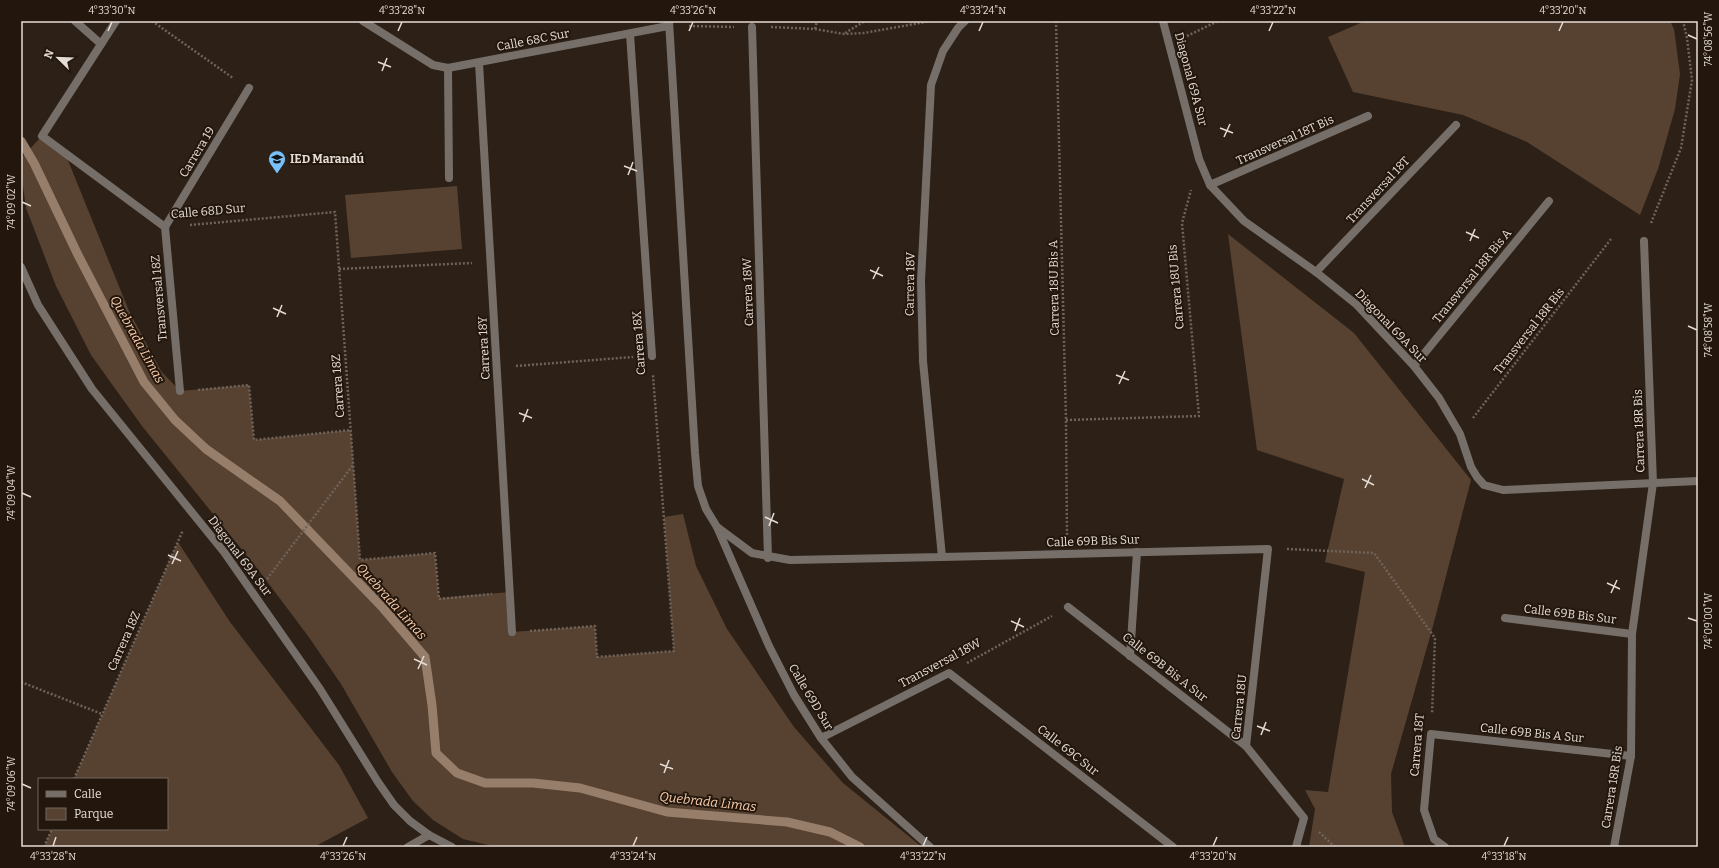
<svg xmlns="http://www.w3.org/2000/svg" width="1719" height="868" font-family="Bitter,serif">
	<style>
		.green { fill: #574231 }
		.lines { fill: none; stroke-linecap: round; stroke-linejoin: round }
		.stream { stroke: #967e6b; stroke-width: 9 }
		.path { stroke: #6f635a; stroke-width: 2.5; stroke-dasharray: 2 2; stroke-linecap: butt }
		.service { stroke: #766f69; stroke-width: 8 }
		.minor { stroke: #766f69; stroke-width: 8 }
		.tertiary { stroke: #766f69; stroke-width: 8 }
		.ticks { fill: none; stroke: #e5dcd5; stroke-width: 1.5 }
		.labels { text-anchor: middle; stroke-width: 4; stroke-linejoin: round; paint-order: stroke }
		.street-label { font-size: 12px; fill: #e5dcd5; stroke: #23170d }
		.poi-label { font-size: 12px; font-weight: bold; fill: #e5dcd5; stroke: #23170d; text-anchor: start }
		.water-label { font-size: 13px; font-style: italic; fill: #fbceac; stroke: #23170d }
		.neatline { fill: none; stroke: #e5dcd5; stroke-width: 1.5 }
		.ticks-label { font-size: 10px; text-anchor: middle; fill: #e5dcd5 }
	</style>
	<rect width="100%" height="100%" fill="#2d2016"/>
	<!-- green -->
	<g class="green">
		<polygon points="1365,21 1670,21 1674,29 1680,74 1675,109 1658,169 1640,215 1527,142 1463,115 1353,92 1328,37"/>
		<polygon points="42,136 65,153 129,311 161,371 180,391 249,385 254,440 351,430 360,560 435,553 439,598 510,592 512,632 595,626 597,657 674,651 664,517 683,514 696,566 727,629 794,727 843,783 922,847 496,847 463,839 433,820 413,801 392,772 341,684 308,636 260,572 142,426 91,355 56,286 26,208 21,171 21,158"/>
		<polygon points="457,186 462,249 351,258 345,195"/>
		<polygon points="1228,234 1354,333 1471,480 1433,626 1391,774 1392,812 1405,847 1309,847 1315,809 1305,790 1328,792 1365,572 1325,562 1344,479 1257,450"/>
		<polygon points="178,542 230,622 339,765 368,818 314,847 44,847 52,829 167,829 167,779 74,779"/>
	</g>
	<g class="lines">
		<!-- stream -->
		<polyline class="stream" points="21,141 34,163 78,255 144,382 175,420 206,449 280,501 383,608 425,657 432,705 436,753 457,773 485,783 533,783 580,788 667,812 787,822 830,832 860,847"/>
		<!-- path -->
		<g class="path">
			<polyline points="152,21 233,78"/>
			<polyline points="1056,21 1066,420 1067,535"/>
			<polyline points="689,26 734,27"/>
			<polyline points="771,27 815,29 844,34 864,33 931,21"/>
			<polyline points="815,29 817,21"/>
			<polyline points="845,33 865,21"/>
			<polyline points="1187,36 1218,21"/>
			<polyline points="1651,223 1681,148 1692,80 1687,38 1683,21"/>
			<polyline points="190,225 335,212 360,560 435,553 439,599 492,594"/>
			<polyline points="339,269 472,263"/>
			<polyline points="516,366 633,357"/>
			<polyline points="198,390 249,385 254,440 351,430"/>
			<polyline points="1473,418 1611,239"/>
			<polyline points="1066,420 1199,416 1182,223 1191,190"/>
			<polyline points="1287,549 1374,553 1435,638 1432,714"/>
			<polyline points="267,579 353,465"/>
			<polyline points="530,631 595,626 597,657 674,651 653,375"/>
			<polyline points="967,663 1052,616"/>
			<polyline points="21,682 102,714"/>
			<polyline points="74,779 183,530"/>
			<polyline points="1319,832 1335,847"/>
			<polyline points="44,847 52,829"/>
		</g>
		<!-- service -->
		<polyline class="service" points="448,68 449,178"/>
		<!-- minor -->
		<g class="minor">
			<polyline points="75,21 101,44"/>
			<polyline points="116,21 42,136 165,227"/>
			<polyline points="752,27 768,558"/>
			<polyline points="630,34 652,356"/>
			<polyline points="479,63 512,632"/>
			<polyline points="1210,185 1368,116"/>
			<polyline points="165,227 180,391"/>
			<polyline points="165,227 249,88"/>
			<polyline points="1316,272 1456,125"/>
			<polyline points="1414,366 1549,201"/>
			<polyline points="717,527 769,646 794,695 821,738 852,777 930,847"/>
			<polyline points="942,557 1268,549 1246,746 1304,818 1296,847"/>
			<polyline points="1068,607 1246,746"/>
			<polyline points="1505,618 1632,634"/>
			<polyline points="1130,656 1137,552"/>
			<polyline points="821,738 949,673 1173,847"/>
			<polyline points="408,847 429,835"/>
			<polyline points="1445,847 1434,839 1424,810 1431,734 1631,756"/>
			<polyline points="1614,847 1631,756 1632,634 1653,483 1644,241"/>
		</g>
		<!-- tertiary -->
		<g class="tertiary">
			<polyline points="363,21 433,65 448,68 668,26"/>
			<polyline points="669,21 695,453 698,486 706,509 717,527 752,553 790,560 942,557 923,361 921,281 931,85 943,51 958,28 965,21"/>
			<polyline points="1163,21 1199,159 1210,185 1244,221 1316,272 1357,305 1414,366 1439,398 1460,434 1471,467 1477,477 1484,485 1503,490 1698,481"/>
			<polyline points="21,267 38,305 92,389 224,552 320,689 378,782 394,805 410,821 429,835 452,847"/>
		</g>
	</g>
	<!-- ticks -->
	<path class="ticks" d="M108,31l4,-9M398,31l4,-9M689,31l4,-9M979,31l4,-9M1269,31l4,-9M1559,31l4,-9M1688,35l9,4M378,62l13,5M382,71l5,-13M1220,128l13,5M1224,137l6,-13M624,166l13,5M628,175l5,-13M22,202l9,4M1466,232l13,6M1470,241l5,-12M870,270l13,6M873,279l6,-12M273,308l13,6M277,317l5,-12M1688,326l9,4M1116,375l13,5M1119,384l6,-13M519,413l13,5M523,422l5,-13M1362,479l12,6M1365,488l6,-13M22,493l9,4M765,517l13,6M769,526l5,-13M168,555l13,6M172,564l6,-13M1607,583l13,6M1611,593l6,-13M1688,618l9,3M1011,621l13,6M1015,631l5,-13M414,659l13,6M418,669l6,-13M1257,726l13,5M1261,735l5,-13M660,764l13,5M664,773l5,-13M22,784l9,4M53,846l3,-9M343,846l4,-9M633,846l4,-9M923,846l4,-9M1213,846l4,-9M1504,846l4,-9"/>
	<!-- icons -->
	<defs>
		<g id="school-pin" transform="scale(0.9)"><path d="M0 17L-7.5 6A9.5 9.5 0 1 1 7.5 6Z" fill="#79bff8" stroke="#23170d"/><path d="M0-5L7-2L0 1L-7-2ZM-4 1L0 2.5L4 1V4Q0 6-4 4Z" fill="#111"/></g>
	</defs>
	<g fill-rule="evenodd">
		<use href="#school-pin" x="277" y="159"/>
	</g>
	<g class="labels">
		<!-- street labels -->
		<g class="street-label">
			<text transform="translate(533 40) rotate(-11)" y="4">Calle 68C Sur</text>
			<text transform="translate(1191 79) rotate(75)" y="4">Diagonal 69A Sur</text>
			<text transform="translate(1285 140) rotate(-24)" y="4">Transversal 18T Bis</text>
			<text transform="translate(197 152) rotate(-59)" y="4">Carrera 19</text>
			<text transform="translate(1378 190) rotate(-47)" y="4">Transversal 18T</text>
			<text transform="translate(208 211) rotate(-5)" y="4">Calle 68D Sur</text>
			<text transform="translate(1472 276) rotate(-51)" y="4">Transversal 18R Bis A</text>
			<text transform="translate(910 284) rotate(-89)" y="4">Carrera 18V</text>
			<text transform="translate(1176 287) rotate(-95)" y="4">Carrera 18U Bis</text>
			<text transform="translate(1054 288) rotate(-91)" y="4">Carrera 18U Bis A</text>
			<text transform="translate(748 292) rotate(-92)" y="4">Carrera 18W</text>
			<text transform="translate(159 298) rotate(-95)" y="4">Transversal 18Z</text>
			<text transform="translate(1391 326) rotate(46)" y="4">Diagonal 69A Sur</text>
			<text transform="translate(1529 331) rotate(-52)" y="4">Transversal 18R Bis</text>
			<text transform="translate(639 343) rotate(-94)" y="4">Carrera 18X</text>
			<text transform="translate(484 348) rotate(-93)" y="4">Carrera 18Y</text>
			<text transform="translate(338 386) rotate(-94)" y="4">Carrera 18Z</text>
			<text transform="translate(1639 431) rotate(-92)" y="4">Carrera 18R Bis</text>
			<text transform="translate(1093 541) rotate(-2)" y="4">Calle 69B Bis Sur</text>
			<text transform="translate(240 556) rotate(53)" y="4">Diagonal 69A Sur</text>
			<text transform="translate(1570 614) rotate(7)" y="4">Calle 69B Bis Sur</text>
			<text transform="translate(124 641) rotate(-66)" y="4">Carrera 18Z</text>
			<text transform="translate(940 663) rotate(-28)" y="4">Transversal 18W</text>
			<text transform="translate(1165 667) rotate(38)" y="4">Calle 69B Bis A Sur</text>
			<text transform="translate(811 697) rotate(59)" y="4">Calle 69D Sur</text>
			<text transform="translate(1239 707) rotate(-84)" y="4">Carrera 18U</text>
			<text transform="translate(1532 733) rotate(6)" y="4">Calle 69B Bis A Sur</text>
			<text transform="translate(1417 745) rotate(-85)" y="4">Carrera 18T</text>
			<text transform="translate(1068 750) rotate(38)" y="4">Calle 69C Sur</text>
			<text transform="translate(1612 787) rotate(-81)" y="4">Carrera 18R Bis</text>
		</g>
		<!-- poi labels -->
		<g class="poi-label">
			<text x="290" y="163">IED Marandú</text>
		</g>
		<!-- water labels -->
		<g class="water-label">
			<text transform="translate(138 339) rotate(61)" y="5">Quebrada Limas</text>
			<text transform="translate(392 601) rotate(48)" y="5">Quebrada Limas</text>
			<text transform="translate(708 801) rotate(6)" y="5">Quebrada Limas</text>
		</g>
	</g>
	<!-- border -->
	<rect width="1719" height="868" fill="none" stroke="#23170d" stroke-width="44"/>
	<!-- legend -->
	<rect x="38" y="778" width="130" height="52" fill="#23170d" stroke="#71665d"/>
	<rect x="46" y="791" width="20" height="6" fill="#766f69" stroke="#71665d"/>
	<text x="74" y="798" font-size="12" fill="#e5dcd5">Calle</text>
	<rect x="46" y="808" width="20" height="12" fill="#574231" stroke="#71665d"/>
	<text x="74" y="818" font-size="12" fill="#e5dcd5">Parque</text>
	<!-- north arrow -->
	<g transform="translate(58 58) rotate(293)" stroke="#23170d" stroke-width="3" paint-order="stroke">
	<path d="M0-3L7 15L0 10L-7 15Z" fill="#e5dcd5"/>
	<text y="-6" font-size="11" font-weight="bold" text-anchor="middle" fill="#e5dcd5">N</text>
	</g>
	<rect x="22" y="22" width="1675" height="824" class="neatline"/>
	<g class="ticks-label">
		<text x="112" y="14">4°33'30"N</text>
		<text x="402" y="14">4°33'28"N</text>
		<text x="693" y="14">4°33'26"N</text>
		<text x="983" y="14">4°33'24"N</text>
		<text x="1273" y="14">4°33'22"N</text>
		<text x="1563" y="14">4°33'20"N</text>
		<text transform="translate(1708 39) rotate(-90)" y="4">74°08'56"W</text>
		<text transform="translate(11 202) rotate(-90)" y="4">74°09'02"W</text>
		<text transform="translate(1708 330) rotate(-90)" y="4">74°08'58"W</text>
		<text transform="translate(11 493) rotate(-90)" y="4">74°09'04"W</text>
		<text transform="translate(1708 621) rotate(-90)" y="4">74°09'00"W</text>
		<text transform="translate(11 784) rotate(-90)" y="4">74°09'06"W</text>
		<text x="53" y="860">4°33'28"N</text>
		<text x="343" y="860">4°33'26"N</text>
		<text x="633" y="860">4°33'24"N</text>
		<text x="923" y="860">4°33'22"N</text>
		<text x="1213" y="860">4°33'20"N</text>
		<text x="1504" y="860">4°33'18"N</text>
	</g>
</svg>
